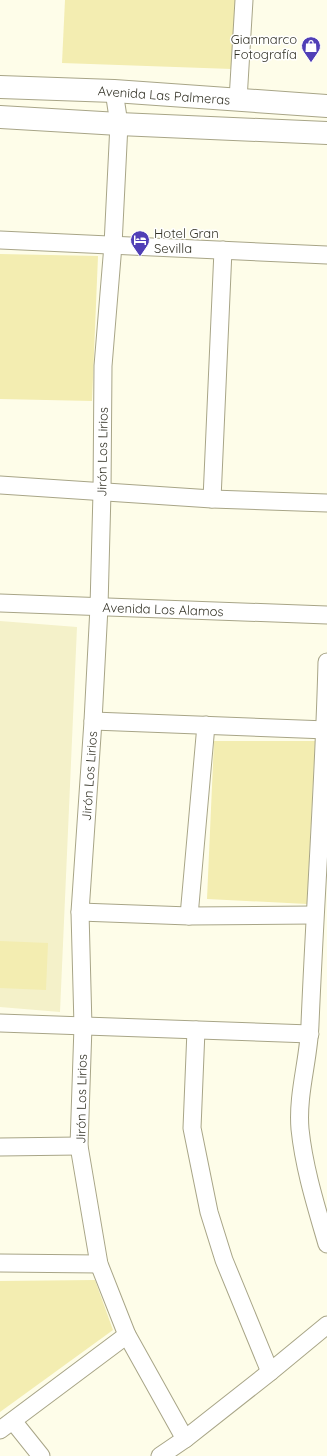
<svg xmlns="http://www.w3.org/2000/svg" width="327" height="1456" font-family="Quicksand,sans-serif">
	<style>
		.built { fill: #f4f1c9 }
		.green { fill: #f3edb1 }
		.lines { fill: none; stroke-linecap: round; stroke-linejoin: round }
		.street-casing { stroke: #a8a587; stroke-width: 19 }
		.secondary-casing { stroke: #a8a587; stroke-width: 24 }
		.street { stroke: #fff; stroke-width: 17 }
		.secondary { stroke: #fff; stroke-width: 22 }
		.labels { text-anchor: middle; stroke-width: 3; stroke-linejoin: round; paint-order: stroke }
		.poi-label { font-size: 13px; fill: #333226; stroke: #fff; text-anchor: end }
		.street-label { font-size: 13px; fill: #333226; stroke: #fff }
	</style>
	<rect width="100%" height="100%" fill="#fefde9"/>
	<!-- built -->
	<polygon class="built" points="0,621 77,627 60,1012 0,1007"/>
	<!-- green -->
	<g class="green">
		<polygon points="65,0 235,0 232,69 62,63"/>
		<polygon points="0,254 98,256 92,401 0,399"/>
		<polygon points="214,741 315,741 307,904 207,899"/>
		<polygon points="0,941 48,943 46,990 0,988"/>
		<polygon points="95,1280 113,1330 0,1412 0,1281"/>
	</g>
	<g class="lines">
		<!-- street casing -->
		<g class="street-casing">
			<g id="street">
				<polyline points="114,91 119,124 113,245 103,366 102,492 99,607 93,721 80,912 83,1026 79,1146 99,1264 127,1335 185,1439"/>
				<polyline points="238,100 244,0"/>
				<polyline points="0,240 327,255"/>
				<polyline points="0,485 212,499 327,503"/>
				<polyline points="212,499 223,250"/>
				<polyline points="0,603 327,615"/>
				<path d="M327,662c-3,121 -12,241 -17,362 -1,35 -13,70 -10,105 4,39 16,77 27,115"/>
				<polyline points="93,721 327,730"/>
				<polyline points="80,912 189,916 314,915"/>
				<polyline points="189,916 206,725"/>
				<polyline points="0,1023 310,1034"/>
				<polyline points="196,1030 192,1128 209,1212 224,1260 270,1372"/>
				<polyline points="0,1147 79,1146"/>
				<polyline points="0,1263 99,1264"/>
				<polyline points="13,1421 41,1456"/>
				<polyline points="0,1430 127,1335"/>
				<polyline points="160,1456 185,1439 270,1372 327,1325"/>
			</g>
		</g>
		<!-- secondary casing -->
		<g class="secondary-casing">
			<g id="secondary">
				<polyline points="0,87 114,91 327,106"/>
				<polyline points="0,117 119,124 327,133"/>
			</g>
		</g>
		<!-- street -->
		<use href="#street" class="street"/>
		<!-- secondary -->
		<use href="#secondary" class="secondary"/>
	</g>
	<!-- icons -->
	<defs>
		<g id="shop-pin" transform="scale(1)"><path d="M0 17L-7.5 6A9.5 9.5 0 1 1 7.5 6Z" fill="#503fb6" stroke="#fff"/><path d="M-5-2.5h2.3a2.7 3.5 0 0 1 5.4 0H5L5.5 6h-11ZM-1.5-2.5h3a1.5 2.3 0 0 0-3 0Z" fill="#fff"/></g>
		<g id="hotel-pin" transform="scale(1)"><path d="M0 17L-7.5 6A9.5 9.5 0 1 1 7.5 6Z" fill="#503fb6" stroke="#fff"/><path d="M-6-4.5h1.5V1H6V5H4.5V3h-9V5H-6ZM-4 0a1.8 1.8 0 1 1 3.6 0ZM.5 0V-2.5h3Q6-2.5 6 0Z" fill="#fff"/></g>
	</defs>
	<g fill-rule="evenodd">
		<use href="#shop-pin" x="311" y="46"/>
		<use href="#hotel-pin" x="140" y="240"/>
	</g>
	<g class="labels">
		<!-- poi labels -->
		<g class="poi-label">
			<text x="297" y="44">Gianmarco<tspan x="297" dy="15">Fotografía</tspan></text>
			<text x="154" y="238" text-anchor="start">Hotel Gran<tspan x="154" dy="15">Sevilla</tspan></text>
		</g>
		<!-- street labels -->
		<g class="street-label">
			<text transform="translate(164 95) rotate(4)" y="5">Avenida Las Palmeras</text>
			<text transform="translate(102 452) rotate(-89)" y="5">Jirón Los Lirios</text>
			<text transform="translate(163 609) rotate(2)" y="5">Avenida Los Alamos</text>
			<text transform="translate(89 776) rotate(-86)" y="5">Jirón Los Lirios</text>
			<text transform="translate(81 1099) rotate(-89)" y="5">Jirón Los Lirios</text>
		</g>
	</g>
</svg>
